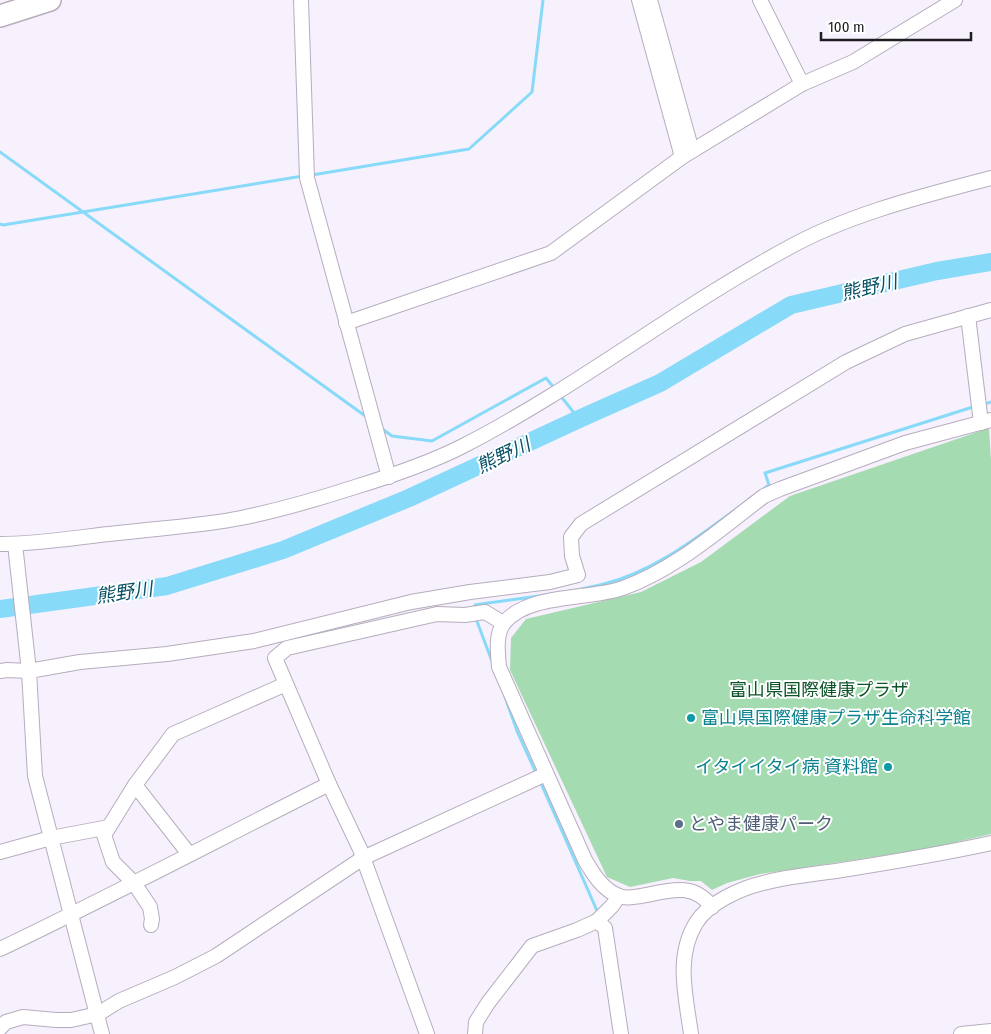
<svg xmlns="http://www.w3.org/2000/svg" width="991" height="1034" font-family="'Fira Sans Condensed','Noto Sans JP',sans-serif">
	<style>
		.green { fill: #a4dbb0 }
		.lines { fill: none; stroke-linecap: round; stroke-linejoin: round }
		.stream { stroke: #87daf8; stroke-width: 3 }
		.river { stroke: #87daf8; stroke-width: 18 }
		.minor-casing { stroke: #b6adbd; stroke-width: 16 }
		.highway-casing { stroke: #b6adbd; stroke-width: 24 }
		.minor { stroke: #fff; stroke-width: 14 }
		.highway { stroke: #fff; stroke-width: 21 }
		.culture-dot { fill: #0f9aa8; stroke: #fff; stroke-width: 2 }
		.service-dot { fill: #5c6f8a; stroke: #fff; stroke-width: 2 }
		.labels { text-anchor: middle; stroke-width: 4; stroke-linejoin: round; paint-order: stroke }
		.park-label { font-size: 18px; fill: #0d5328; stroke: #fff }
		.culture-label { font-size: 18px; fill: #0d838f; stroke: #fff; text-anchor: start }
		.service-label { font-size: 18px; fill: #4e5e75; stroke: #fff; text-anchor: start }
		.water-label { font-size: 19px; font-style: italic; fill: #085166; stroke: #fff }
	</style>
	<rect width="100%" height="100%" fill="#f7f0fd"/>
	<!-- green -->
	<polygon class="green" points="989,428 991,460 991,834 927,849 760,874 727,883 712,890 701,881 690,881 673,878 630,887 607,877 510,670 511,638 526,619 641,592 701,562 790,496"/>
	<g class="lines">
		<!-- stream -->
		<g class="stream">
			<polyline points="0,152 368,418"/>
			<polyline points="312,175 469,149 532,92 543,0"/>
			<polyline points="0,224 3,225 303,176"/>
			<polyline points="559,394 579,419"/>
			<polyline points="982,405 991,402"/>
			<polyline points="381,428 392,436 432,441 546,378 555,389"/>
			<polyline points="761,491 769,485 765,473 976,406"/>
			<path d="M473,611l2,-6c42,-7 88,-10 129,-21 52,-13 95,-48 138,-79"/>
			<polyline points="475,616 493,664"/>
			<polyline points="503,691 517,731 536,773"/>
			<polyline points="540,781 598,913"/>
		</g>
		<!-- river -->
		<polyline class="river" points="0,609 167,586 283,550 409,498 579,419 660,383 791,305 937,271 991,262"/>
		<!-- minor casing -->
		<g class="minor-casing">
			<g id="minor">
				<polyline points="301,0 307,178 389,477"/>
				<polyline points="639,0 682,157"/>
				<polyline points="650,0 692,151"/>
				<polyline points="760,0 802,84"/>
				<polyline points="968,316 981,423"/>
				<polyline points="346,323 551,253 682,157 802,84 853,62 955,0"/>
				<path d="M0,544c39,0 79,-7 118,-11 41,-5 83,-7 123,-15 39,-8 77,-19 114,-31 36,-11 72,-23 106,-40 114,-58 214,-138 327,-199 61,-34 135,-52 203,-70"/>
				<polyline points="15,544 29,671 35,776 102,1034"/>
				<polyline points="0,671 7,670 29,671 80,662 167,654 254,641 411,602 470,592 550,582 578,575 572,556 571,537 581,524 846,362 905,334 991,310"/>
				<polyline points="135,785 104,835 113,862 134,883 150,907 152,919 151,925"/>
				<polyline points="0,852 51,838 109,827"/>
				<polyline points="189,854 135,785 173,734 286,684"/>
				<polyline points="619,896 612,906 597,921 605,928 621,1034"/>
				<path d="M712,907c-19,-26 -44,-16 -71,-11 -8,1 -15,3 -22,0 -16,-6 -26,-22 -34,-36l-86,-193c-1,-14 -4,-32 5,-44 24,-30 86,-23 119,-35 53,-19 97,-59 141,-92l16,-7 125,-46 86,-23"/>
				<path d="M0,949c111,-53 219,-110 329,-165"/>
				<polyline points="0,1028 6,1022 23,1017 56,1020 71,1020 98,1014 119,1001 175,977 216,956 363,858 546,774"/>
				<polyline points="427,1034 360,849 329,784 275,658 287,648 437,614 465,615 485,612 503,623"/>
				<polyline points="475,1034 476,1022 488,1003 532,946 577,930 597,921"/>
				<path d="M691,1034c-5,-37 -16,-77 5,-111 12,-20 45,-35 67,-40 25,-7 53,-9 79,-13 50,-8 99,-16 149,-27"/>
				<polyline points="961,1034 991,1031"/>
			</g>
		</g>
		<!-- highway casing -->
		<g class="highway-casing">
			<polyline id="highway" points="0,16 50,0"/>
		</g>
		<!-- minor -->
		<use href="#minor" class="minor"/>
		<!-- highway -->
		<use href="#highway" class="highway"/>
	</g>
	<!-- markers -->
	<g class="culture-dot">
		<circle cx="691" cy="718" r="5"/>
		<circle cx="888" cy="767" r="5"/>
	</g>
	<circle class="service-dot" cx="679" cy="824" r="5"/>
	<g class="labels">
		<!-- park labels -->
		<g class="park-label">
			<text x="819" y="696">富山県国際健康プラザ</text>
		</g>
		<!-- culture labels -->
		<g class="culture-label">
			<text x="701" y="724">富山県国際健康プラザ生命科学館</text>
			<text x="878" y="773" text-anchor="end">イタイイタイ病 資料館</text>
		</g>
		<!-- service labels -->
		<g class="service-label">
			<text x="689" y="830">とやま健康パーク</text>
		</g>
		<!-- water labels -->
		<g class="water-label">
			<text transform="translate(869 287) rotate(-13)" y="7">熊野川</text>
			<text transform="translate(503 455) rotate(-25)" y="7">熊野川</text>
			<text transform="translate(124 592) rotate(-8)" y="7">熊野川</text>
		</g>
	</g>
	<!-- scale -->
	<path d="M821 32v8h150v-8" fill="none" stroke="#1f1c22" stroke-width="2.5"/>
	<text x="828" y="32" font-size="15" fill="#1f1c22" stroke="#ffffff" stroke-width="4" paint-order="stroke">100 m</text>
</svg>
